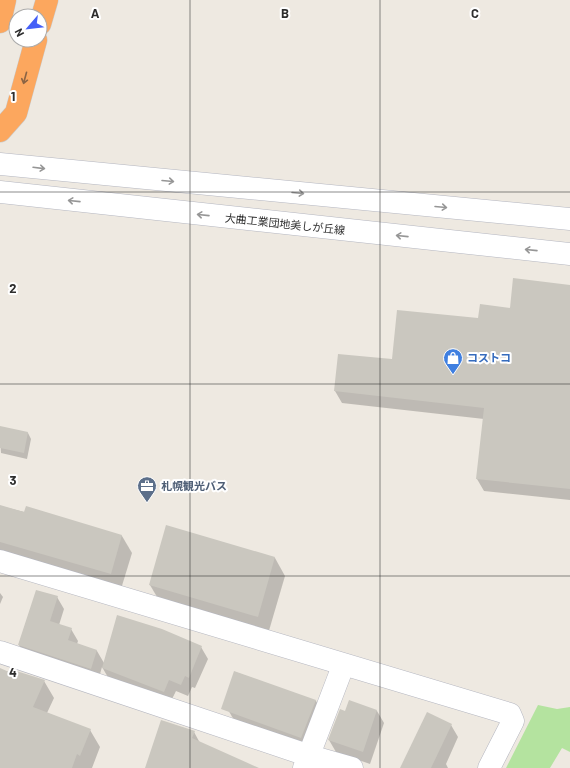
<svg xmlns="http://www.w3.org/2000/svg" width="570" height="768" font-family="Barlow,'Noto Sans JP',sans-serif">
	<style>
		.green { fill: #b4e39f }
		.shadow { fill: #0003 }
		.building { fill: #cac7bf }
		.lines { fill: none; stroke-linecap: round; stroke-linejoin: round }
		.street-casing { stroke: #b4b6c0; stroke-width: 23 }
		.secondary-casing { stroke: #b4b6c0; stroke-width: 23 }
		.highway-casing { stroke: #c9c9c9; stroke-width: 23 }
		.street { stroke: #fff; stroke-width: 22 }
		.secondary { stroke: #fff; stroke-width: 22 }
		.highway { stroke: #fca75e; stroke-width: 22 }
		.oneway { stroke: #8b6444 }
		.oneway2 { stroke: #969696 }
		.grid { fill: none; stroke: #2e2e2e; stroke-width: 1; stroke-opacity: 0.55 }
		.labels { text-anchor: middle; stroke-width: 4; stroke-linejoin: round; paint-order: stroke }
		.street-label { font-size: 11px; fill: #2e2e2e; stroke: #fff }
		.shop-label { font-size: 11px; font-weight: bold; fill: #366cbe; stroke: #fff; text-anchor: start }
		.service-label { font-size: 11px; font-weight: bold; fill: #4e5e75; stroke: #fff; text-anchor: start }
		.grid-label { font-size: 13px; text-anchor: middle; font-weight: bold; fill: #2e2e2e; stroke: #fff; stroke-width: 4; stroke-linejoin: round; paint-order: stroke }
	</style>
	<rect width="100%" height="100%" fill="#eee9e1"/>
	<!-- green -->
	<polygon class="green" points="538,705 557,709 570,707 570,752 562,748 550,768 506,768"/>
	<!-- shadow -->
	<g class="shadow">
		<polygon points="570,286 570,500 484,491 477,479 484,419 342,403 335,391 393,361 479,319"/>
		<polygon points="28,433 31,439 27,459 1,453 0,436"/>
		<polygon points="0,506 122,536 132,553 121,589 0,556"/>
		<polygon points="167,527 275,558 285,576 268,634 160,602 150,585"/>
		<polygon points="0,593 3,597 0,604"/>
		<polygon points="57,597 64,609 59,625 71,629 78,641 77,644 97,651 104,663 201,647 208,659 195,688 192,687 188,696 176,691 170,703 109,679 102,667 98,681 26,657 19,645"/>
		<polygon points="0,669 10,674 44,681 54,698 47,713 90,730 100,747 92,768 0,768"/>
		<polygon points="235,672 316,701 326,719 314,749 234,720 224,703"/>
		<polygon points="377,711 384,723 370,764 336,752 329,740 346,712"/>
		<polygon points="451,725 458,737 446,764 448,768 406,768"/>
		<polygon points="194,732 200,743 254,768 146,768"/>
	</g>
	<!-- building -->
	<g class="building">
		<polygon points="513,278 570,285 570,489 476,479 484,408 334,391 338,354 392,359 397,310 478,318 480,304 510,308"/>
		<polygon points="0,426 28,432 24,453 0,448"/>
		<polygon points="0,505 24,512 26,506 122,535 111,574 0,542"/>
		<polygon points="166,525 275,557 258,617 149,585"/>
		<polygon points="36,590 58,596 50,621 72,628 68,640 97,650 91,669 18,645"/>
		<polygon points="117,615 162,629 202,646 189,678 185,676 181,685 169,680 164,692 102,668"/>
		<polygon points="0,668 9,672 10,669 45,680 33,707 91,729 80,756 77,754 72,768 0,768"/>
		<polygon points="234,671 316,700 301,738 221,709"/>
		<polygon points="349,700 377,710 363,752 328,740 340,709 345,711"/>
		<polygon points="427,712 452,724 431,768 400,768"/>
		<polygon points="161,720 195,731 192,738 259,768 145,768"/>
	</g>
	<g class="lines">
		<!-- street casing -->
		<g class="street-casing">
			<g id="street">
				<polyline points="0,561 510,714 513,721 489,768"/>
				<polyline points="0,652 310,756 352,768"/>
				<polyline points="304,768 343,666"/>
			</g>
		</g>
		<!-- secondary casing -->
		<g class="secondary-casing">
			<g id="secondary">
				<polyline points="0,164 570,219"/>
				<polyline points="0,192 570,254"/>
			</g>
		</g>
		<!-- highway casing -->
		<g class="highway-casing">
			<g id="highway">
				<polyline points="0,22 5,0"/>
				<polyline points="40,24 47,0"/>
				<polyline points="0,131 16,113 36,40"/>
			</g>
		</g>
		<!-- street -->
		<use href="#street" class="street"/>
		<!-- secondary -->
		<use href="#secondary" class="secondary"/>
		<!-- highway -->
		<use href="#highway" class="highway"/>
	</g>
	<!-- one-way arrows -->
	<defs><path id="oneway-shaft" d="M-6 0H5M1.5-3L5.5 0L1.5 3" fill="none" stroke-width="1.6" stroke-linecap="round" stroke-linejoin="round"/></defs>
	<use class="oneway" href="#oneway-shaft" transform="translate(25 78) rotate(105)"/>
	<g class="oneway2">
		<use href="#oneway-shaft" transform="translate(39 168) rotate(7)"/>
		<use href="#oneway-shaft" transform="translate(168 181) rotate(5)"/>
		<use href="#oneway-shaft" transform="translate(298 193) rotate(5)"/>
		<use href="#oneway-shaft" transform="translate(74 201) rotate(-174)"/>
		<use href="#oneway-shaft" transform="translate(441 207) rotate(5)"/>
		<use href="#oneway-shaft" transform="translate(203 215) rotate(-174)"/>
		<use href="#oneway-shaft" transform="translate(402 236) rotate(-174)"/>
		<use href="#oneway-shaft" transform="translate(531 250) rotate(-174)"/>
	</g>
	<!-- grid -->
	<path class="grid" d="M190,0v768M380,0v768M0,192h570M0,384h570M0,576h570"/>
	<!-- icons -->
	<defs>
		<g id="shop-pin" transform="scale(1)"><path d="M0 17L-7.5 6A9.5 9.5 0 1 1 7.5 6Z" fill="#3f7fe0" stroke="#fff"/><path d="M-5-2.5h2.3a2.7 3.5 0 0 1 5.4 0H5L5.5 6h-11ZM-1.5-2.5h3a1.5 2.3 0 0 0-3 0Z" fill="#fff"/></g>
		<g id="office-pin" transform="scale(1)"><path d="M0 17L-7.5 6A9.5 9.5 0 1 1 7.5 6Z" fill="#5c6f8a" stroke="#fff"/><path d="M-6-3h4V-5.5h4V-3h4V5H-6ZM-1-4.5V-3h2v-1.5ZM-6 0V1H6V0Z" fill="#fff"/></g>
	</defs>
	<g fill-rule="evenodd">
		<use href="#shop-pin" x="453" y="358"/>
		<use href="#office-pin" x="147" y="486"/>
	</g>
	<g class="labels">
		<!-- street labels -->
		<g class="street-label">
			<text transform="translate(285 224) rotate(6)" y="4">大曲工業団地美しが丘線</text>
		</g>
		<!-- shop labels -->
		<g class="shop-label">
			<text x="467" y="362">コストコ</text>
		</g>
		<!-- service labels -->
		<g class="service-label">
			<text x="161" y="490">札幌観光バス</text>
		</g>
	</g>
	<g class="grid-label">
		<text x="95" y="18">A</text>
		<text x="285" y="18">B</text>
		<text x="475" y="18">C</text>
		<text x="13" y="101">1</text>
		<text x="13" y="293">2</text>
		<text x="13" y="485">3</text>
		<text x="13" y="677">4</text>
	</g>
	<!-- north arrow -->
	<g transform="translate(28 28) rotate(242)"><circle r="19" fill="#ffffff" stroke="#ababab"/>
	<path d="M0-3L7 15L0 10L-7 15Z" fill="#4560f7"/>
	<text y="-6" font-size="11" font-weight="bold" text-anchor="middle" fill="#2e2e2e">N</text>
	</g>
</svg>
